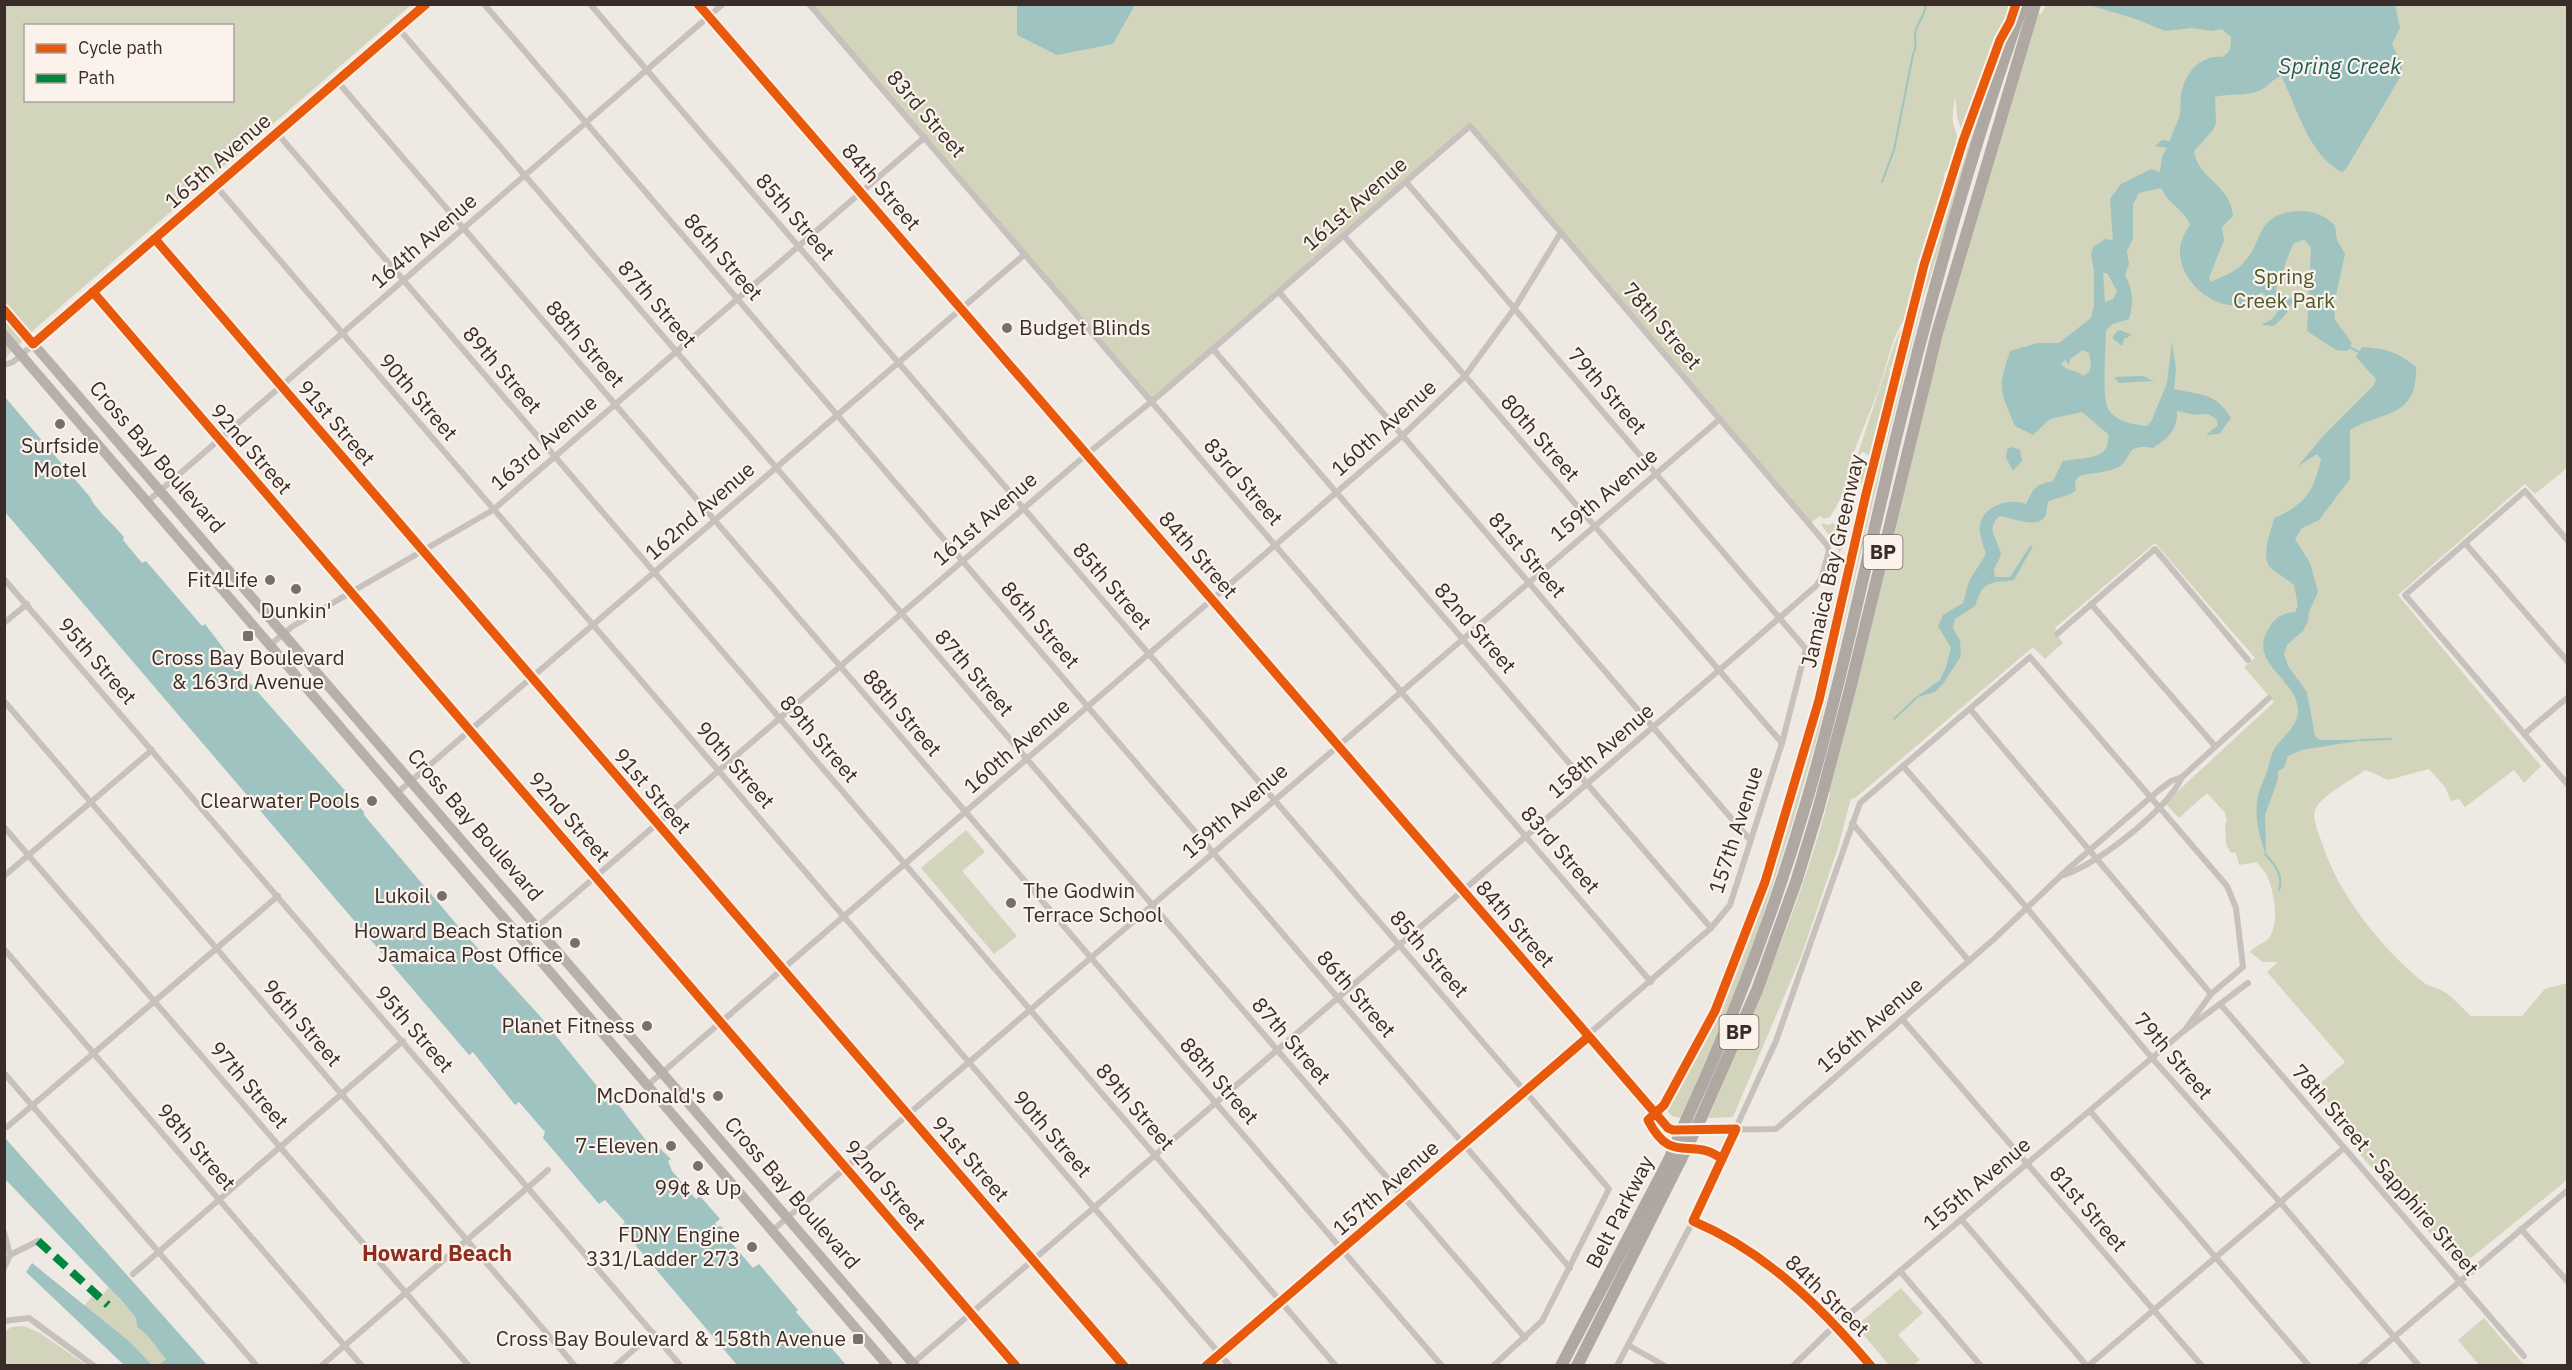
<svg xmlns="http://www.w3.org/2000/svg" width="2572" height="1370" font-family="'IBM Plex Sans',sans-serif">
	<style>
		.green { fill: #d2d5bc; fill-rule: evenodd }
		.water { fill: #9ec3c0; fill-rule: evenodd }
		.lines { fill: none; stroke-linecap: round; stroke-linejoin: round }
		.stream { stroke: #9ec3c0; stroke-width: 2 }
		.minor { stroke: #c8c0bc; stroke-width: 6 }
		.primary { stroke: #b7afab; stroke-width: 10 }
		.motorway { stroke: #aea7a2; stroke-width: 12 }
		.motorway-bridge { stroke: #aea7a2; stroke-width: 12 }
		.quiet { stroke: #00873e; stroke-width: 8; stroke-dasharray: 15 8; stroke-linecap: butt }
		.cycleway-casing { stroke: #fbf2eb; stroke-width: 13 }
		.cycleway { stroke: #e8590c; stroke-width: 9 }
		.poi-dot { fill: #796f6a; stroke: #fbf2eb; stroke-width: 2 }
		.labels { text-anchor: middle; stroke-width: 4.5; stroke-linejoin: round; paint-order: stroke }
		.shield { fill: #fbf2eb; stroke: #746863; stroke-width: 1.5 }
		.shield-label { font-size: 20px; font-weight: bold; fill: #3a2d29 }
		.street-label { font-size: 21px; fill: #3a2d29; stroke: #fbf2eb }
		.park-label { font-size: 21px; fill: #4c5a2b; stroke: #fbf2eb }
		.poi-label { font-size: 21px; fill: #3a2d29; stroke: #fbf2eb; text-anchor: end }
		.water-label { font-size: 22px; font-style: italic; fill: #1b5f5e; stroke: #fbf2eb }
		.neighbourhood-label { font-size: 22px; font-weight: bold; fill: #8e2f1d; stroke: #fbf2eb }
	</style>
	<rect width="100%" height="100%" fill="#efe9e3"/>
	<!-- green -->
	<g class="green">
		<path d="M2047,4l520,1v463l-32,26 -10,-10 -127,111 143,171 -17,17 -10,-13 -49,37 -6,-8 -8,2 -6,-14 -16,-18 -41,11 -22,-10c-12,8 -47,27 -51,40 -3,10 5,26 8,36 16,49 60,104 100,136 6,5 14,5 20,9 10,6 19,17 28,25h51l23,-27 22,-6v197l-107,87 -104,-117 9,-8 -50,-54 30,-26 -78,-90 11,-10h-15l-13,-10c5,-7 14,-8 19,-14 11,-15 5,-45 -1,-60 -2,-6 -8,-11 -11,-16l-18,3 -3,-12 -6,-1 -4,-8 -1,-20 2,-3 -2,-8 -18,-20 -28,25 -14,-15 109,-101 -30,-35 11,-9 -100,-115 -99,84 -1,5 8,11 -18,16 -12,-12 -179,152 -3,-1 -14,53 -37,108 -67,158 -25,1c45,-106 94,-214 122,-325l-7,-3 75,-306 137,-472 6,2z"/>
		<path d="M4,5h407l-374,322 -30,29 1,1 -3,2zM26,26h206v74h-206z"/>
		<path d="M809,5h208v30l96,9 22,-39h876l-6,18 -4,1 -6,25 -7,7 -4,23 -22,54 -5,-17 -2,-21c-1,10 -3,18 -2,28 1,5 4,10 4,14 -1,11 -4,21 -7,32l-5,3 -1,5 4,10 -37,129 -10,8 -7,15 -16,52 -29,73 -1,19 3,7 -10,8 -11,19 -6,2 -4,-3 -10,8 -340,-398 -319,274z"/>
		<polygon points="2010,26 1924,296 1886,446 1819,730 1793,821 1758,931 1724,1023 1680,1118 1672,1116 1664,1107 1718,1012 1761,899 1789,814 1814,733 1871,486 1926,271 1978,104"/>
		<polygon points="1905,326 1897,357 1889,370 1892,375 1874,448 1869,455 1863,452 1856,459 1894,345 1901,329"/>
		<polygon points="1867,465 1868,477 1862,484 1854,480 1860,466"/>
		<path d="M1821,523l7,2 5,-2 12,7 -3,19 -3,4c-3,-14 -13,-18 -18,-30z"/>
		<polygon points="966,830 985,852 962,871 1017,936 994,954 921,868"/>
		<path d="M109,1287l27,31 1,9c13,7 19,22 30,32l-5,4 -10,2 -22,-23 -46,-36 10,-12 5,5z"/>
		<polygon points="1901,1288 1923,1313 1898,1335 1920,1360 1913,1365 1889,1365 1856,1326"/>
		<polygon points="2484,1318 2524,1365 2479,1365 2458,1340"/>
		<polygon points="24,1326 40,1333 86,1365 5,1365 5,1332 11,1327"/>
	</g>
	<!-- water -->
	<g class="water">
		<polygon points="1017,5 1017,4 1135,5 1113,44 1057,55 1017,35"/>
		<path d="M2089,5h306l5,23 -8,16 10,20v10l-56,95 -4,3c-34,-17 -45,-66 -61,-96 -9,3 -12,10 -20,14 -15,7 -31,3 -46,7l1,26 -3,7 -19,21c4,29 36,32 39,65l-11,11 2,13 -15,38 2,4c13,-7 25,-9 35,-22 9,-10 11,-22 18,-33 10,-16 40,-20 56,-12 6,2 11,7 15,11l2,14 8,14 -11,51 1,15 17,23 -5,8 -11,-1 -29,-19 4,-83 -7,-9c-1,1 -9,4 -10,4 -2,2 -17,42 -18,47l18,10 -8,14 -12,12 -13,-1 11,-6 6,-8 -2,-9 -15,-10c-28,34 -82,-4 -81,-41 0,-10 5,-18 10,-26 -4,-14 -21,-20 -29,-37l-22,5 -6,11v35l-6,12 2,13 -4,11c8,15 9,28 4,44l-16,5 -7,6c0,19 -4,60 1,76 5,15 27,19 40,20l4,-4 16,-39 5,-41 4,27 -2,20c25,6 42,3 57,29l-12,16 -13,1 12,-10 -2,-6 -8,-5 -12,1 -19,-4c1,19 -9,27 -24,37 -32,-6 -18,14 -39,21 -11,4 -24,4 -35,7l-4,6 1,8c-8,8 -18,6 -28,12 -1,4 -1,10 -3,14 -7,14 -35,1 -46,0 -14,14 -1,22 2,39l-7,14 1,8h15l20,-31h3l-19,34c-25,4 -30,-1 -39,26l-20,13 -2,9 7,13 1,15 -18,28 -8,8 -20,6 25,-18 6,-13 5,-19 -13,-22 5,-11 20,-12 6,-22 17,-27c-3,-10 -9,-23 -5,-33 6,-17 31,-23 45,-17 8,-16 8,-19 27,-23l10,-20c19,-4 49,0 45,-27l-26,-22 -32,7 -17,16 -18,-9c-15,-37 -18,-35 -5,-75l27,-8h22l32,-25 3,-12v-35l-3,-17 2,-7 12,-8 8,1 -3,-41 11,-15 30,-15 9,3 2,-15 5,-9 -12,-2 7,-6 8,1c2,-9 8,-18 10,-27 1,-6 0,-13 1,-19 3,-21 19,-40 41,-38 9,-5 9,-10 9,-20l-9,-8 -10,2 -20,-3 -27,3 -32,-13zM2103,273h4l10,18 -4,8 -8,3zM2083,350l6,3 2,13 -2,6 -6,4c-6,-7 -16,-4 -22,-12l4,-4 4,5 1,-6z"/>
		<polygon points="2120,330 2132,335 2124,339 2122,346 2112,338 2117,331"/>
		<path d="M2362,347c24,2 35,4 54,20 2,52 -35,44 -66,63v49l-31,41 -17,8 -7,11 15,24 8,29 -9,20 -1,9 -5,10 -16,14 -3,9 4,12 19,26 8,44 5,4h44l-62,10 -14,6 -4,12 -6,3v8l-13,36 1,40c-7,-20 -13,-42 -7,-63 2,-7 6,-14 8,-21 3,-9 4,-19 10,-26 8,-10 21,-20 21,-34 0,-32 -52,-48 -29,-83 6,-11 13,-15 26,-16l3,-6 -4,-21c-7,-6 -16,-11 -23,-17 -11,-10 0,-37 3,-50 31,-13 40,-27 47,-59l-4,-5 -19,12 26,-31 50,-50 2,-6 -20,-22z"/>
		<polygon points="2143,376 2157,383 2151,381 2119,383 2114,377"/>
		<path d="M5,397l85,100c5,12 24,28 34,40l-1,3 19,23 4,-2 56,65 3,-2 43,57 116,131v3l100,118 75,82 71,87 5,-2 33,43 3,-3 20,19 -3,2 4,10 24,28 4,-3 20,23 -5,4 2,4 4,-1 10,11 -2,3 24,28 6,-4 39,46 -2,2 19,22 4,-1 27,32h-109l-117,-138 5,-5 -20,-22 -6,4 -56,-66 2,-6 -26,-30 -4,3 -42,-53 -4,3 -464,-543z"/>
		<polygon points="2013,447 2020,450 2022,461 2013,471 2006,458 2007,449"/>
		<path d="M4,1138h1l202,227h-83l-98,-93 6,-9 98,79 22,23 10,-2 4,-4c-9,-10 -17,-25 -29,-32l-1,-9 -15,-18 -116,-121z"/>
	</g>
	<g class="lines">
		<!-- stream -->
		<g class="stream">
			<path d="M1882,182l12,-32 19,-96c5,-8 1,-12 2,-20 1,-10 10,-18 11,-30"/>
			<polyline points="2347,346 2361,353"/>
			<polyline points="1894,719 1916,698"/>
			<polyline points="2361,740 2391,739"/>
			<path d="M2265,854c9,9 19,23 14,36"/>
		</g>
		<!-- minor -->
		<g class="minor">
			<polyline points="484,4 1570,1268"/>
			<polyline points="590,4 1609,1189 1542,1321 1493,1366"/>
			<polyline points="698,4 1654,1113 1670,1130 1683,1130"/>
			<polyline points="809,4 1651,982"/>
			<polyline points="398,28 1525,1338"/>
			<polyline points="337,81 1442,1366"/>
			<polyline points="277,133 1336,1366"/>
			<polyline points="216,186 1230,1366"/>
			<polyline points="1344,236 1782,743"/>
			<polyline points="155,239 1124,1366"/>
			<polyline points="93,292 1016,1366"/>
			<polyline points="1279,292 1750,840"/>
			<polyline points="1213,349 1711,928"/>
			<polyline points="4,365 13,362 426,4"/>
			<polyline points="147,502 723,4"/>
			<polyline points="2568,541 2525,491 2405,595 2568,785"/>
			<polyline points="2465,543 2568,662"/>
			<polyline points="4,579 681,1366"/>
			<polyline points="2091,604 2215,746"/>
			<polyline points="4,623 27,604"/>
			<polyline points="2057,634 2155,549 2248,660"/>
			<polyline points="270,645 293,626 493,510 925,137"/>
			<polyline points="4,701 575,1366"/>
			<polyline points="1970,709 2211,994"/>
			<polyline points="2524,734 2568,697"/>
			<polyline points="1903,766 2021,901 2152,1058 2280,1202 2419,1366"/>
			<polyline points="397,793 1025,254"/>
			<polyline points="1852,823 1969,961"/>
			<polyline points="4,827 469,1366"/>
			<path d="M2064,875c36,-13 102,-64 118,-98"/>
			<polyline points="4,876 152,750"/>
			<polyline points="523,939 1087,454 1162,393 1470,126 1827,545 1829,551 1821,579 1816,586 1724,666 912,1364"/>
			<polyline points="4,949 362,1366"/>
			<polyline points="2221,1005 2524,1356"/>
			<polyline points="1902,1019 2202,1366"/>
			<polyline points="4,1073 257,1366"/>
			<polyline points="649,1084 1402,436 1465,376 1514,309 1560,234"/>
			<polyline points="2090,1111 2309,1366"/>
			<polyline points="7,1127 278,896"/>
			<polyline points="1696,1130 1776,1129 1994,939 2069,868 2158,791 2171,781 2182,777 2269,698"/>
			<polyline points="1961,1219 2087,1366"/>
			<path d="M1693,1221c73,31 128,86 178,145"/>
			<polyline points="2521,1229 2568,1282"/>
			<polyline points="773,1230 1720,419"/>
			<polyline points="4,1232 10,1255"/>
			<polyline points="4,1268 10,1255 38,1241"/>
			<polyline points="1900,1271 1981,1366"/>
			<polyline points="133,1274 403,1041"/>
			<polyline points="4,1321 29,1318 94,1366"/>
			<polyline points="1628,1345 1665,1366"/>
			<polyline points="321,1366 548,1170"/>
			<polyline points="615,1366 653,1333"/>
			<polyline points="1206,1366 1711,928 1730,905 1782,743 1806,649 1406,182"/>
			<polyline points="1617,1366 1693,1221 1776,1041 1860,803 2030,657 2227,886 2236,908 2243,967 2211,994 2185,1030"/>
			<polyline points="1793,1366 1828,1332 2185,1030 2248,983"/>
			<polyline points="2088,1366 2344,1148"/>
			<polyline points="2360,1366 2568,1190"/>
		</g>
		<!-- primary -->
		<g class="primary">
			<polyline points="4,310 915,1366"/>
			<polyline points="4,335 888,1366"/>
		</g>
		<!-- motorway -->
		<g class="motorway">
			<path d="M1687,1118c48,-103 88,-209 120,-318 34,-117 59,-238 88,-358 36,-147 77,-294 128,-438"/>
			<polyline points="1701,1118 1757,990 1797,879 1818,810 1849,693 1937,333 2035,4"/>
			<polyline points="1561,1366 1669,1160"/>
			<polyline points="1577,1366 1681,1159"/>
		</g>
		<!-- motorway-bridge -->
		<g class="motorway-bridge">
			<polyline points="1681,1159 1701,1118"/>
			<polyline points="1669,1160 1687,1118"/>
		</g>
		<!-- quiet -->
		<polyline class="quiet" points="38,1241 108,1305"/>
		<!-- cycleway casing -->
		<g class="cycleway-casing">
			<g id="cycleway">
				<path d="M698,4l970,1124 5,2 63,-1 -43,92c73,31 128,86 178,145"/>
				<polyline points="155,239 1124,1366"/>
				<polyline points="93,292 1016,1366"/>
				<polyline points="4,310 33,344 426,4"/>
				<path d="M1722,1159c-32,-24 -50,8 -74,-39l16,-15 51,-94 50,-129 54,-182 47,-206 58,-229 39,-124 37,-101 10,-18 6,-18"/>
				<polyline points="1206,1366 1588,1037"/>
			</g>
		</g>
		<!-- cycleway -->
		<use href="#cycleway" class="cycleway"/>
	</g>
	<!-- markers -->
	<g class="poi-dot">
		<circle cx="1007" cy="328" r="6"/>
		<circle cx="60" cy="424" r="6"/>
		<circle cx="270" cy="580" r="6"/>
		<circle cx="296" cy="589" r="6"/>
		<rect x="242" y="630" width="12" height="12" rx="3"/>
		<circle cx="372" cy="801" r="6"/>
		<circle cx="442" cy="896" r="6"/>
		<circle cx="1011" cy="903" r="6"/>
		<circle cx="575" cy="943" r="6"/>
		<circle cx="647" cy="1026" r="6"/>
		<circle cx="718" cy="1096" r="6"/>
		<circle cx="671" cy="1146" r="6"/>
		<circle cx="698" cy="1166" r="6"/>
		<circle cx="752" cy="1247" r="6"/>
		<rect x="852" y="1333" width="12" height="12" rx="3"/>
	</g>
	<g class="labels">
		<!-- shield labels -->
		<g class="shield">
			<rect x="1863.5" y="535" width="39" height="34" rx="4.5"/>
			<rect x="1719.5" y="1015" width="39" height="34" rx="4.5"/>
		</g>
		<g class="shield-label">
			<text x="1883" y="559">BP</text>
			<text x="1739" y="1039">BP</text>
		</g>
		<!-- street labels -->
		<g class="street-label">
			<text transform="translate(926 114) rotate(49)" y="7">83rd Street</text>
			<text transform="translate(218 161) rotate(-41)" y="7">165th Avenue</text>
			<text transform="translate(881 187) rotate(49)" y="7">84th Street</text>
			<text transform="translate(1355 204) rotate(-41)" y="7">161st Avenue</text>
			<text transform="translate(795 217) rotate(49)" y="7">85th Street</text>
			<text transform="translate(424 241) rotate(-41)" y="7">164th Avenue</text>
			<text transform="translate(723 257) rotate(49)" y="7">86th Street</text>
			<text transform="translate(657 304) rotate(49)" y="7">87th Street</text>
			<text transform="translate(1662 326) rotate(49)" y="7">78th Street</text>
			<text transform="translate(585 344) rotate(49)" y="7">88th Street</text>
			<text transform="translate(502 370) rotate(49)" y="7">89th Street</text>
			<text transform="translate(1607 391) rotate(49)" y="7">79th Street</text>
			<text transform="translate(418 397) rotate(49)" y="7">90th Street</text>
			<text transform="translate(336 423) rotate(49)" y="7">91st Street</text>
			<text transform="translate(1384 428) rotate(-42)" y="7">160th Avenue</text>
			<text transform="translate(1540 438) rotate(49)" y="7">80th Street</text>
			<text transform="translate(544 443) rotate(-41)" y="7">163rd Avenue</text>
			<text transform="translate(251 449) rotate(49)" y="7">92nd Street</text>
			<text transform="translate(157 457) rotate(49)" y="7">Cross Bay Boulevard</text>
			<text transform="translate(1243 482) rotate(49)" y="7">83rd Street</text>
			<text transform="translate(1604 495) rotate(-40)" y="7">159th Avenue</text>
			<text transform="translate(700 511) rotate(-41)" y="7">162nd Avenue</text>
			<text transform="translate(985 519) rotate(-41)" y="7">161st Avenue</text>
			<text transform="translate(1198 555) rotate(49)" y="7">84th Street</text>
			<text transform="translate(1527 555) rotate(49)" y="7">81st Street</text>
			<text transform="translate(1833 561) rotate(-77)" y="7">Jamaica Bay Greenway</text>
			<text transform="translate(1112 586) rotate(49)" y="7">85th Street</text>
			<text transform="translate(1040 625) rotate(49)" y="7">86th Street</text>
			<text transform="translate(1475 628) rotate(49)" y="7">82nd Street</text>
			<text transform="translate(97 661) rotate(49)" y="7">95th Street</text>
			<text transform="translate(974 673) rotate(49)" y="7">87th Street</text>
			<text transform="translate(902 713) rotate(49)" y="7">88th Street</text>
			<text transform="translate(819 739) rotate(49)" y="7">89th Street</text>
			<text transform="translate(1017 746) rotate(-41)" y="7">160th Avenue</text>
			<text transform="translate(1601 751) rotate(-41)" y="7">158th Avenue</text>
			<text transform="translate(735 765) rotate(49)" y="7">90th Street</text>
			<text transform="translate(652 791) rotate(49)" y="7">91st Street</text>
			<text transform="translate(1235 811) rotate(-41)" y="7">159th Avenue</text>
			<text transform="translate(569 817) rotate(49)" y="7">92nd Street</text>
			<text transform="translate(475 825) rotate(49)" y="7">Cross Bay Boulevard</text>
			<text transform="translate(1736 830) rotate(-72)" y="7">157th Avenue</text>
			<text transform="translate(1560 850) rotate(49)" y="7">83rd Street</text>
			<text transform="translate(1515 924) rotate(49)" y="7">84th Street</text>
			<text transform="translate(1429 954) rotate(49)" y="7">85th Street</text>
			<text transform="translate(1356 994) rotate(49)" y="7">86th Street</text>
			<text transform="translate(302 1023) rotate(49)" y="7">96th Street</text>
			<text transform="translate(1870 1025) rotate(-41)" y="7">156th Avenue</text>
			<text transform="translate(414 1029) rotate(49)" y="7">95th Street</text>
			<text transform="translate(1291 1041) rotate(49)" y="7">87th Street</text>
			<text transform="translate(2173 1056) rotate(49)" y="7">79th Street</text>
			<text transform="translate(1219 1081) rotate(49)" y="7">88th Street</text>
			<text transform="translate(249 1085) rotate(49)" y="7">97th Street</text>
			<text transform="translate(1135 1107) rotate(49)" y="7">89th Street</text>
			<text transform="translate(1052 1134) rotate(49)" y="7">90th Street</text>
			<text transform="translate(196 1147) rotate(49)" y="7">98th Street</text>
			<text transform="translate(970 1159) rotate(49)" y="7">91st Street</text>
			<text transform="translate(2385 1170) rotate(49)" y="7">78th Street - Sapphire Street</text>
			<text transform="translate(1977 1184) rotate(-40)" y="7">155th Avenue</text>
			<text transform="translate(885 1185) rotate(49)" y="7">92nd Street</text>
			<text transform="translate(1386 1188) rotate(-41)" y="7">157th Avenue</text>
			<text transform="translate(792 1193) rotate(49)" y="7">Cross Bay Boulevard</text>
			<text transform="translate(2088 1209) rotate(49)" y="7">81st Street</text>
			<text transform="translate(1620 1212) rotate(-63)" y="7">Belt Parkway</text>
			<text transform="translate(1827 1296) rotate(44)" y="7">84th Street</text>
		</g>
		<!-- park labels -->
		<g class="park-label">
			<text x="2284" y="284">Spring<tspan x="2284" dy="24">Creek Park</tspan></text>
		</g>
		<!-- poi labels -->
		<g class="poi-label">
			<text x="1019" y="335" text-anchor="start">Budget Blinds</text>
			<text x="60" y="453" text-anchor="middle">Surfside<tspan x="60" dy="24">Motel</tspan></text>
			<text x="258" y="587">Fit4Life</text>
			<text x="296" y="618" text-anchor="middle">Dunkin'</text>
			<text x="248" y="665" text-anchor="middle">Cross Bay Boulevard<tspan x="248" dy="24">&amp; 163rd Avenue</tspan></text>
			<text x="360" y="808">Clearwater Pools</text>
			<text x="1023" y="898" text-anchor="start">The Godwin<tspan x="1023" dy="24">Terrace School</tspan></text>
			<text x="430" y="903">Lukoil</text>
			<text x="563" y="938">Howard Beach Station<tspan x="563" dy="24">Jamaica Post Office</tspan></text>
			<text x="635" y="1033">Planet Fitness</text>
			<text x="706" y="1103">McDonald's</text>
			<text x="659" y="1153">7-Eleven</text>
			<text x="698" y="1195" text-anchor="middle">99¢ &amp; Up</text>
			<text x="740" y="1242">FDNY Engine<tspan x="740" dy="24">331/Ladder 273</tspan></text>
			<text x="846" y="1346">Cross Bay Boulevard &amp; 158th Avenue</text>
		</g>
		<!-- water labels -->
		<g class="water-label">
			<text x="2340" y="74">Spring Creek</text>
		</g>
		<!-- neighbourhood labels -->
		<g class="neighbourhood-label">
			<text x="437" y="1261">Howard Beach</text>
		</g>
	</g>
	<!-- border -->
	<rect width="2572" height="1370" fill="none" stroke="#3a2d29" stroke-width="12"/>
	<!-- legend -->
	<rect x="24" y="24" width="210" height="78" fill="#fbf2eb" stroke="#aea39d" stroke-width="1.5"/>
	<rect x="36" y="44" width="30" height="9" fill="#e8590c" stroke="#aea39d" stroke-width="1.5"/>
	<text x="78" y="54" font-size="18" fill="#3a2d29">Cycle path</text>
	<rect x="36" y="74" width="30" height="9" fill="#00873e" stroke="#aea39d" stroke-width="1.5"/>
	<text x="78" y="84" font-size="18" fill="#3a2d29">Path</text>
</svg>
